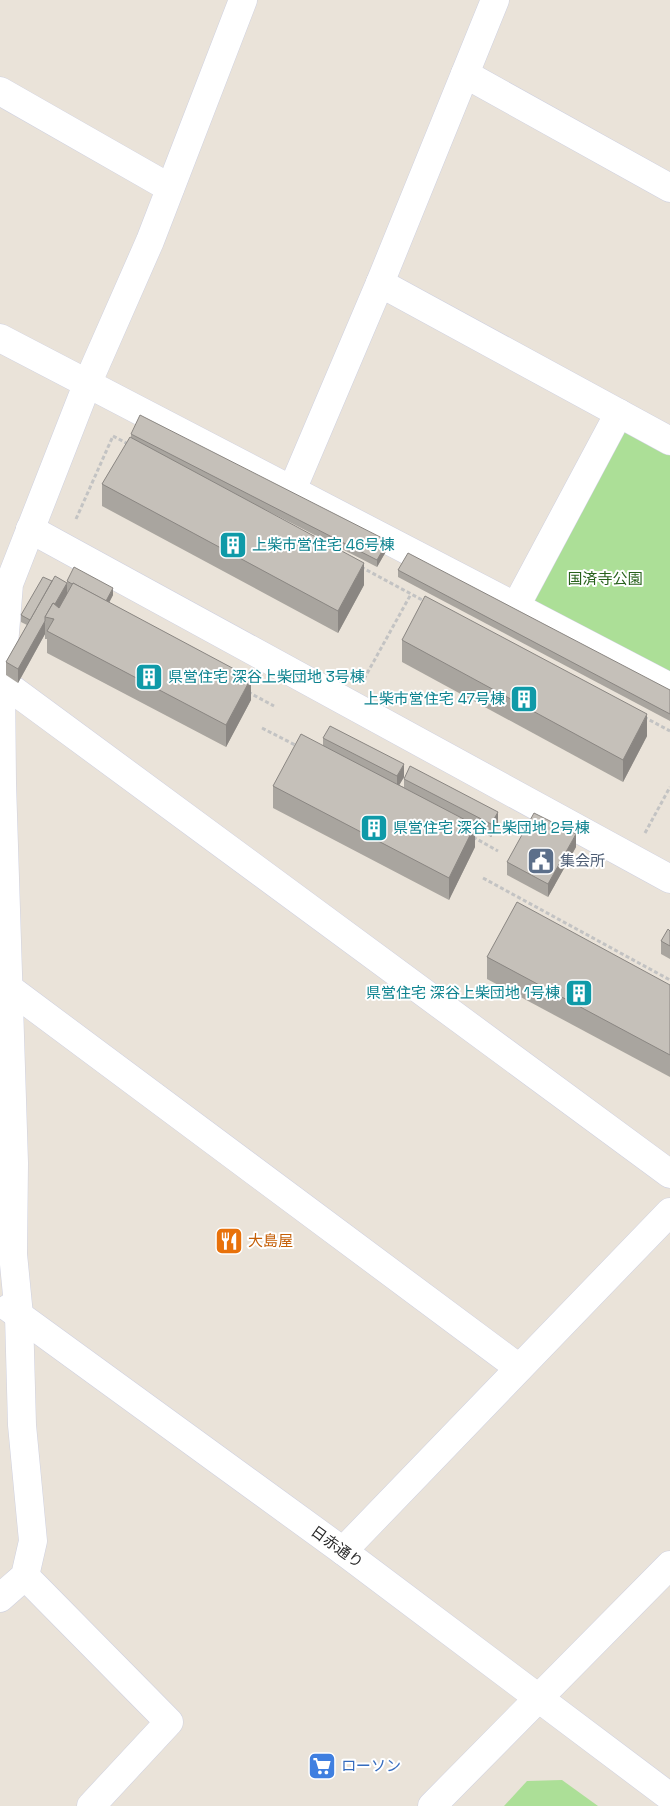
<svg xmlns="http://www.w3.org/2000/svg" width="670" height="1806" font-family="'Space Grotesk','Noto Sans JP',sans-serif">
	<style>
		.green { fill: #acdf97 }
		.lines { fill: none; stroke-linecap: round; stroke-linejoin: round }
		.minor-casing { stroke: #cfd1e0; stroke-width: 29 }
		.path { stroke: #c3c3c3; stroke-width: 3; stroke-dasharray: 4 2.5; stroke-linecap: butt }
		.minor { stroke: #fff; stroke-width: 28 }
		.wall { fill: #a9a59f }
		.shaded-wall { fill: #8a8682 }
		.building { fill: #c5c0b9; stroke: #8a8682 }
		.labels { text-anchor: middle; stroke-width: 4; stroke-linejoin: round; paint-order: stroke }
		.culture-label { font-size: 15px; fill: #0d838f; stroke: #fff; text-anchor: start }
		.park-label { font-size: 15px; fill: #27611b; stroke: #fff }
		.service-label { font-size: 15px; fill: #4e5e75; stroke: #fff; text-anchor: start }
		.food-label { font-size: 15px; fill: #c56008; stroke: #fff; text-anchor: start }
		.street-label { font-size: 15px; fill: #272727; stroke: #fff }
		.shop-label { font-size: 15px; fill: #366cbe; stroke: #fff; text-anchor: start }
	</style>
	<rect width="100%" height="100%" fill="#eae3d9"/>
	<!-- green -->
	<g class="green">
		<polygon points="619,413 670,441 670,687 516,606"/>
		<polygon points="562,1780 598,1806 504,1806 527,1781"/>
	</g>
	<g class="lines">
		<!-- minor casing -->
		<g class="minor-casing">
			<g id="minor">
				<polyline points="465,74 670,188"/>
				<polyline points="0,91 170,188"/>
				<polyline points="380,283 670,441"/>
				<polyline points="0,338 670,687"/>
				<polyline points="292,490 380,283 495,0"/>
				<polyline points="30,529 670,879"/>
				<polyline points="516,606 619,413"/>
				<polyline points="1,681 670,1174"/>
				<polyline points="10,989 519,1368"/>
				<polyline points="9,1308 343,1551 670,1797"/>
				<polyline points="343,1551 670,1212"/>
				<polyline points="25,1576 169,1722 91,1806"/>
				<polyline points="0,1598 25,1576 33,1541 22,1425 19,1315 13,1254 14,1163 2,783 1,681 9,584 88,382 150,241 243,0"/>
				<polyline points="432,1806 670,1565"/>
			</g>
		</g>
		<!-- path -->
		<g class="path">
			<polyline points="113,436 130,445"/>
			<polyline points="76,519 113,436"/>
			<polyline points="361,567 426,602"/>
			<polyline points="364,679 411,594"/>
			<polyline points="248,692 274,706"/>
			<polyline points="644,717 670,731"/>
			<polyline points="262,728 299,747"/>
			<polyline points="645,833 670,787"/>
			<polyline points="473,837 498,851"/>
			<polyline points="483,878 670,980"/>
		</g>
		<!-- minor -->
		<use href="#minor" class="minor"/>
	</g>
	<!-- wall -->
	<g class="wall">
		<polygon points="131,434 388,548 377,567 264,509 364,585 338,633 102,506 102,484 131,437"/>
		<polygon points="398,570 670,690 670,721 398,577"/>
		<polygon points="52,581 67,583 67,581 113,595 109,603 251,700 226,747 47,653 47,639 45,639 45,634 18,683 6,675 6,662 27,625 21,622 21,615"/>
		<polygon points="402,640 647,736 623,782 402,662"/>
		<polygon points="323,738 404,777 399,785 404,787 404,779 498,825 491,837 475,828 475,847 449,900 273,808 273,786 323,745"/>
		<polygon points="576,847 548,897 507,875 507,862"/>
		<polygon points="670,931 670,959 661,954 661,941"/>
		<polygon points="487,957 670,985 670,1077 487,979"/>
	</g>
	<!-- shaded-wall -->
	<g class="shaded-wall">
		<polygon points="388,541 388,548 377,567 377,560"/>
		<polygon points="364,563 364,585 338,633 338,611"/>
		<polygon points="67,583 67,596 54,620 48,617"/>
		<polygon points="113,588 113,595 105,610 105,603"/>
		<polygon points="45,621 45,634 18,683 18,669"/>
		<polygon points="251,678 251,700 226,747 226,725"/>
		<polygon points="647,714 647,736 623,782 623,760"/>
		<polygon points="404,764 404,777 397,789 397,776"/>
		<polygon points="498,812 498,825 491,837 491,824"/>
		<polygon points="475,825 475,847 449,900 449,878"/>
		<polygon points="576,834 576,847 548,897 548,884"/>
	</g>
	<!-- building -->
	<g class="building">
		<polygon points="140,415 388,541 377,560 131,434"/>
		<polygon points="130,437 364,563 338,611 102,484"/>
		<polygon points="408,553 670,690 670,714 398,570"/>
		<polygon points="74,567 113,588 106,601 73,583 72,584 67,581"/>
		<polygon points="55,576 67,583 55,604 53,603 45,617 45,621 18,669 6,662"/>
		<polygon points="43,577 52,581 30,620 21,615"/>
		<polygon points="73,583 251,678 226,725 47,631 54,619 45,617 53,603 59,608"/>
		<polygon points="425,596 647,714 623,760 402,640"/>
		<polygon points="330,726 404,764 397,776 323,738"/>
		<polygon points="301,734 475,825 449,878 273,786"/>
		<polygon points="410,766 498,812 491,824 404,779"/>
		<polygon points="534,813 576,834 548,884 507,862"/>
		<polygon points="517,902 670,985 670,1055 487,957"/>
		<polygon points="668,929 670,931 670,946 661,941"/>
	</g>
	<!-- icons -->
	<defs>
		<g id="building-square" transform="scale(1.4375)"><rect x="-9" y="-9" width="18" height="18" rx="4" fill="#0f9aa8" stroke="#fff"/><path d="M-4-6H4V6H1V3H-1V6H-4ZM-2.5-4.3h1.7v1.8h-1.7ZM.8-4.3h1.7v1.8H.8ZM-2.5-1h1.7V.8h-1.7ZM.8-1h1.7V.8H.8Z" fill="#fff"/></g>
		<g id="civic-square" transform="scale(1.4375)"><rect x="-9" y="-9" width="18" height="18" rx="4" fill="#5c6f8a" stroke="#fff"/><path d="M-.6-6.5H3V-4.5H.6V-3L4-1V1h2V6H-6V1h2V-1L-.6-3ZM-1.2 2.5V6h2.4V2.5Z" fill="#fff"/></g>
		<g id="restaurant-square" transform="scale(1.4375)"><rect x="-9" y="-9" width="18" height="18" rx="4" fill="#e8710a" stroke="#fff"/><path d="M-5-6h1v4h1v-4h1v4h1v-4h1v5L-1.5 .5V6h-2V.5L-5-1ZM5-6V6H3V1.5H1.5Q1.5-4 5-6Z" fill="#fff"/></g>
		<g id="supermarket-square" transform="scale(1.4375)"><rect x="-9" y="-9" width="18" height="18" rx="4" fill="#3f7fe0" stroke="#fff"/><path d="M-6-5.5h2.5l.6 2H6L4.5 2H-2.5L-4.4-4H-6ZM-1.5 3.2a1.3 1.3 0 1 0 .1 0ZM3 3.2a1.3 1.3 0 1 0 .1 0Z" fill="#fff"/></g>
	</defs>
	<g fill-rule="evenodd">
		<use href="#building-square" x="233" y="545"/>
		<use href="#building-square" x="149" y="677"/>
		<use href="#building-square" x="524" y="699"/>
		<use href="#building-square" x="374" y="828"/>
		<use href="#civic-square" x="541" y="861"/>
		<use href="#building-square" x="579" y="993"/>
		<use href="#restaurant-square" x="229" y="1241"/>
		<use href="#supermarket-square" x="322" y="1766"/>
	</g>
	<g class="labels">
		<!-- culture labels -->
		<g class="culture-label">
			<text x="252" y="550">上柴市営住宅 46号棟</text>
			<text x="168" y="682">県営住宅 深谷上柴団地 3号棟</text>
			<text x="505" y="704" text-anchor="end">上柴市営住宅 47号棟</text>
			<text x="393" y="833">県営住宅 深谷上柴団地 2号棟</text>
			<text x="560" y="998" text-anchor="end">県営住宅 深谷上柴団地 1号棟</text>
		</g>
		<!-- park labels -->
		<g class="park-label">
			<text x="605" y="584">国済寺公園</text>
		</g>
		<!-- service labels -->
		<g class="service-label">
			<text x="560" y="866">集会所</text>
		</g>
		<!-- food labels -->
		<g class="food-label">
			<text x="248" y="1246">大島屋</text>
		</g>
		<!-- street labels -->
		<g class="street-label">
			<text transform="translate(337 1547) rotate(36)" y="5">日赤通り</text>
		</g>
		<!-- shop labels -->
		<g class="shop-label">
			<text x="341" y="1771">ローソン</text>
		</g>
	</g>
</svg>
